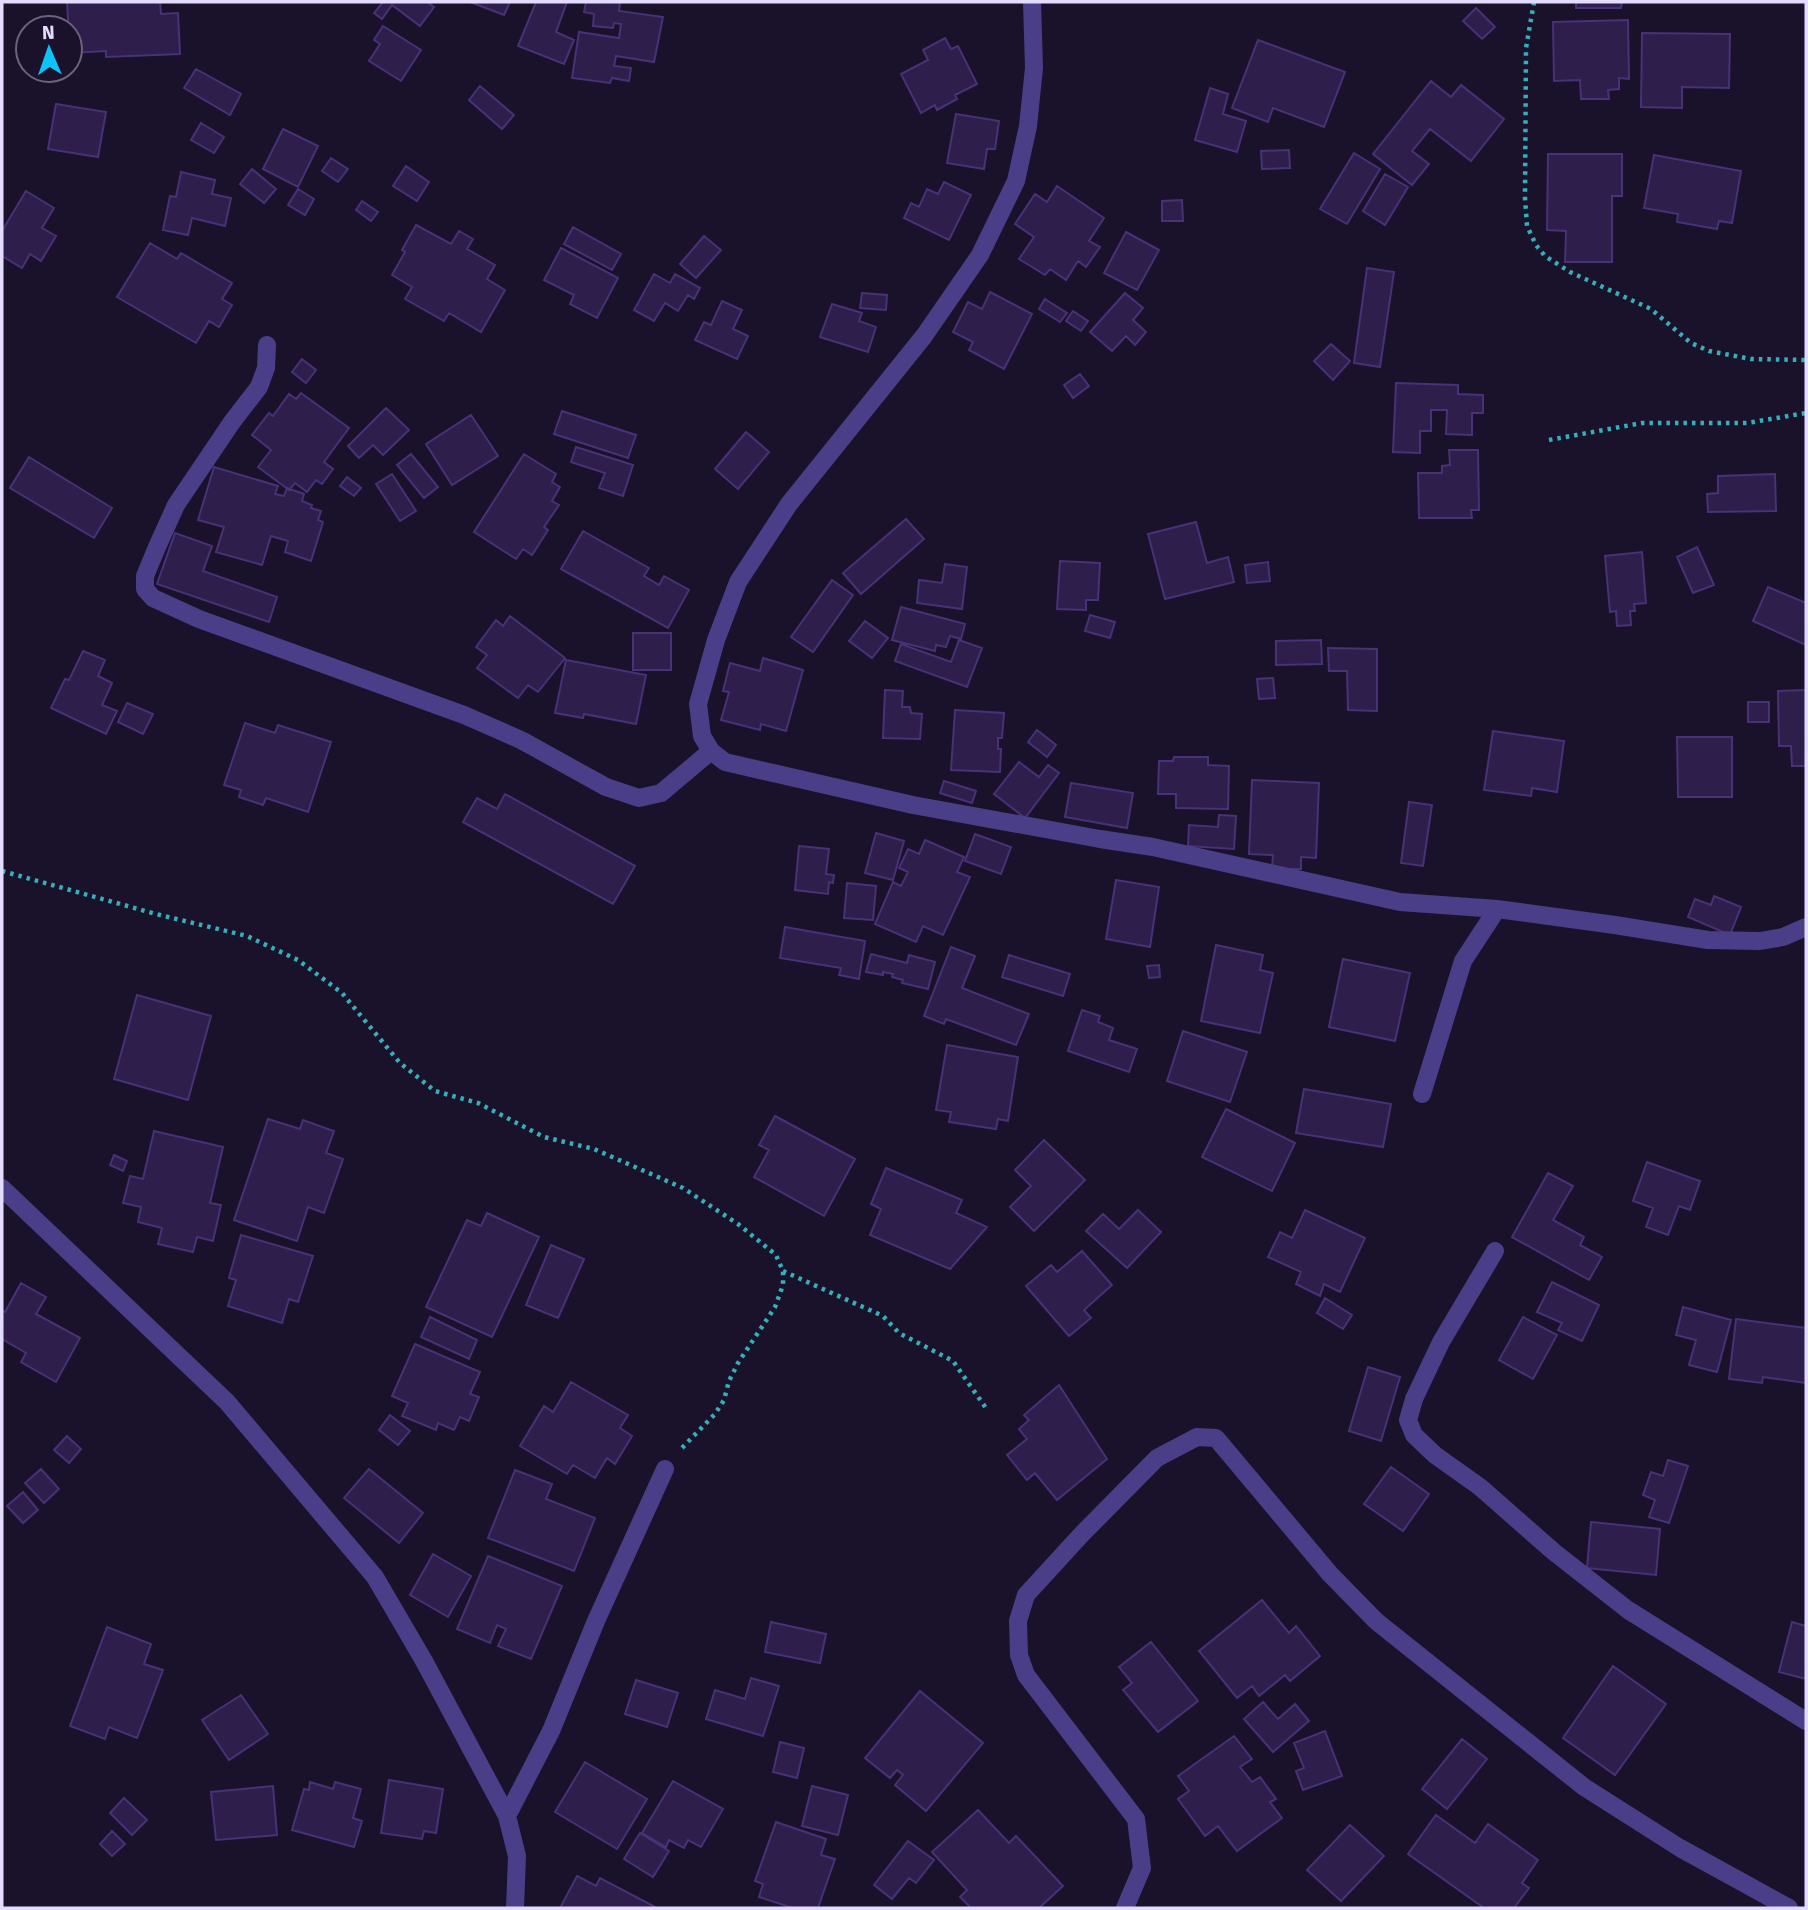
<svg xmlns="http://www.w3.org/2000/svg" width="1808" height="1910" viewBox="0 0 1808 1910" font-family="'Fira Sans',sans-serif">
<rect width="100%" height="100%" fill="#19122a"/>
<path fill="#2d1e4b" stroke="#483176" stroke-width="2" d="M67,2H160L161,14L178,13L180,54L106,57V51L70,53Z
M383,2H427L434,7L420,26L392,5L382,19L374,13Z
M470,2H510L504,15Z
M536,2H567L556,32L574,40L564,64L518,46Z
M586,2H620L619,11L663,17L654,62L616,56L614,66L631,68L629,81L612,78L610,83L572,78L579,32L619,38L621,24L614,23L613,28L593,26L594,14L584,12Z
M1576,2H1637H1622L1621,8H1576Z
M1476,8L1495,27L1482,39L1463,21Z
M1628,20L1629,79L1619,78V89L1608,90L1609,99H1581L1580,80L1554,81L1553,22Z
M383,26L421,50L401,81L369,61L380,44L374,40Z
M1642,33L1730,34L1729,88L1682,87V108L1641,107Z
M945,38L951,49L958,46L977,84L955,95L957,99L937,110L935,105L921,113L901,74L928,60L923,50Z
M1258,40L1345,72L1324,127L1273,108L1268,122L1232,108Z
M196,69L241,94L230,115L184,88Z
M1431,81L1451,97L1461,85L1504,119L1471,161L1430,129L1412,151L1429,164L1412,185L1373,154Z
M480,86L514,115L502,129L469,100Z
M1210,88L1228,94L1223,114L1246,121L1237,152L1195,140Z
M56,104L106,112L98,157L48,149Z
M956,114L999,121L995,149H987L984,169L947,163Z
M201,123L224,137L214,153L191,140Z
M283,129L318,146L298,187L263,169Z
M1289,150L1290,168L1262,169L1261,151Z
M1354,153L1380,169L1347,224L1320,209Z
M1548,154H1622V196H1612V262H1565L1566,231L1547,230Z
M1654,155L1741,171L1732,223L1719,221L1717,229L1677,222L1678,214L1644,208Z
M331,158L348,169L338,182L322,171Z
M406,166L429,182L417,201L393,186Z
M252,169L276,189L264,203L240,184Z
M181,172L215,180L212,194L231,198L225,226L192,218L188,235L163,230L170,196L176,197Z
M1385,174L1408,187L1385,225L1363,211Z
M944,182L971,195L949,240L904,218L911,203L919,207L927,189L938,194Z
M1057,186L1104,218L1089,241L1100,247L1086,267L1078,261L1066,280L1050,269L1045,275L1019,259L1034,237L1015,224L1035,194L1047,202Z
M298,189L314,199L305,215L288,205Z
M26,191L54,208L42,228L56,236L41,261L30,254L22,268L2,256V231Z
M1182,200L1183,221H1162V201Z
M362,201L378,212L371,221L356,210Z
M416,225L451,244L459,231L473,239L467,249L495,265L487,279L505,290L481,332L449,313L444,321L405,299L412,287L392,275L405,252L402,250Z
M573,227L621,254L612,270L564,244Z
M1126,232L1159,250L1137,290L1104,273Z
M704,236L721,250L696,278L680,264Z
M150,243L177,259L181,253L232,283L222,299L232,305L219,327L209,321L196,343L117,297Z
M561,248L618,278L597,318L570,304L574,295L544,280Z
M1367,268L1394,272L1380,367L1354,363Z
M654,274L670,283L675,274L700,288L694,299L688,295L678,311L665,303L654,321L634,310Z
M990,292L1032,314L1004,369L969,350L973,342L953,332L968,302L982,309Z
M862,293L887,295L886,310L860,308Z
M1125,293L1143,308L1133,320L1146,332L1135,345L1126,336L1112,351L1090,332Z
M1045,299L1067,313L1060,322L1039,309Z
M722,301L742,310L733,329L748,336L737,359L695,340L704,322L711,325Z
M832,304L862,313L859,321L876,327L868,352L820,337Z
M1073,311L1088,321L1081,331L1066,321Z
M1331,344L1350,361L1333,380L1314,361Z
M302,359L316,370L306,383L292,372Z
M1080,374L1089,386L1073,398L1064,385Z
M1396,383L1458,385V394L1483,395V413H1472V435L1446,434L1447,410H1431V431H1420V453L1393,452Z
M301,393L349,428L324,462L333,469L322,484L316,480L307,492L295,483L289,490L258,467L271,450L252,435L269,413L273,416L289,394L296,399Z
M386,408L409,430L383,455L373,445L359,458L348,446Z
M562,411L636,435L628,458L554,434Z
M471,415L498,456L452,485L426,444Z
M746,432L769,452L738,489L715,469Z
M576,447L633,465L623,496L599,488L605,473L571,462Z
M1449,450H1478L1479,510H1471L1472,518H1419L1418,473H1442V466L1450,465Z
M411,454L438,487L424,498L397,465Z
M524,454L556,474L552,482L560,487L552,501L559,505L544,527L548,530L532,555L523,549L516,559L474,532Z
M29,457L112,508L94,538L10,488Z
M214,467L278,486L275,494L284,496L287,488L304,494L302,501L312,505L311,508L321,511L318,520L323,522L311,561L285,552L288,541L271,536L262,565L216,552L224,527L198,520Z
M392,474L416,511L400,521L376,484Z
M1775,474L1776,511L1708,512L1707,494L1718,493V476Z
M347,477L361,488L354,496L340,486Z
M906,519L924,539L861,594L843,573Z
M1196,522L1207,563L1228,557L1234,582L1165,599L1148,534Z
M583,531L649,568L644,576L659,585L664,576L689,590L668,628L561,569Z
M175,533L212,546L203,571L277,597L269,622L157,584Z
M1697,547L1714,585L1693,593L1677,557Z
M1642,552L1646,603L1634,604L1635,611H1630L1631,625L1617,626L1616,611L1610,612L1605,556Z
M1060,561L1100,563L1098,600H1086V610L1057,609Z
M1268,562L1270,581L1247,583L1245,565Z
M945,564L967,567L962,609L917,603L919,580L942,583Z
M832,580L853,595L813,652L791,637Z
M1768,587L1806,603V645L1753,621Z
M901,607L965,624L961,639L950,636L946,647L936,645L935,651L892,640Z
M1090,615L1115,622L1110,638L1085,631Z
M510,616L565,658L538,692L528,685L518,698L477,668L487,655L476,647L496,620L503,626Z
M865,621L888,638L872,658L849,641Z
M633,633H671V670H633Z
M959,640L982,648L967,687L895,661L901,644L951,662Z
M1321,640L1322,664L1276,665V641Z
M1328,648L1377,649V711L1348,710L1347,671H1329Z
M83,651L105,660L98,676L112,683L102,705L117,711L106,734L51,708L65,679L69,680Z
M763,658L803,670L786,731L761,724L760,730L721,720L729,692L723,691L730,663L760,671Z
M566,660L646,675L636,724L584,714L583,718L555,713Z
M1273,678L1275,698L1259,699L1257,679Z
M885,690L903,691L902,707H910L911,713L922,714L920,739L883,738Z
M1806,690V766H1792L1791,746H1779L1778,691Z
M1748,702H1769V722H1748Z
M127,703L153,714L143,734L118,722Z
M955,710L1004,713L1002,738H998V749H1001L1000,772L951,770Z
M245,723L275,733L278,725L331,742L308,812L266,798L263,805L239,797L241,790L224,785Z
M1037,730L1056,745L1047,757L1028,742Z
M1493,731L1564,741L1557,792L1532,788L1531,796L1484,790Z
M1677,737H1732V797H1678Z
M1174,757H1208V765L1229,766L1228,809L1176,808V794H1158L1159,761H1173Z
M1019,762L1039,777L1048,765L1059,773L1025,818L994,794Z
M1252,780L1319,783L1316,858L1301,857V869H1272L1273,855L1249,854Z
M944,781L976,791L972,803L940,793Z
M1071,783L1133,793L1127,828L1065,817Z
M505,794L635,866L613,904L463,822L477,798L497,809Z
M1409,802L1432,805L1423,866L1401,863Z
M1219,815L1236,816L1234,849L1188,846L1189,825L1218,827Z
M876,833L904,841L893,880L865,873Z
M975,834L1011,847L1001,874L965,861Z
M925,840L964,857L957,872L970,877L943,935L923,926L916,942L875,924L893,882L901,886L908,872L899,868L908,849L919,854Z
M799,846L829,849L826,874L834,875L833,883L829,882L828,894L795,890Z
M1116,880L1159,887L1150,947L1106,939Z
M847,883L876,886L873,920L844,918Z
M1714,896L1741,907L1730,935L1688,917L1695,899L1711,905Z
M785,927L865,941L859,979L839,975L841,968L780,958Z
M1216,945L1263,955L1260,970L1273,973L1260,1033L1201,1021Z
M951,947L975,956L962,988L1029,1014L1016,1045L946,1019L944,1024L924,1016Z
M871,954L907,963L909,955L935,962L928,989L902,983L903,980L892,977L893,974L883,972V975L866,972Z
M1009,955L1070,974L1063,996L1002,977Z
M1343,959L1410,973L1395,1041L1329,1027Z
M1159,965L1160,977L1149,978L1147,966Z
M137,995L211,1016L188,1100L114,1079Z
M1082,1010L1100,1016L1098,1022L1113,1028L1109,1040L1137,1049L1129,1072L1068,1051Z
M1183,1031L1247,1052L1230,1102L1167,1081Z
M947,1045L1018,1057L1008,1121L998,1119L996,1129L949,1122L951,1112L936,1110Z
M1304,1089L1391,1104L1383,1147L1296,1133Z
M1226,1109L1295,1143L1272,1191L1202,1157Z
M775,1116L855,1159L824,1216L754,1177L769,1150L759,1145Z
M268,1119L300,1129L303,1120L334,1131L326,1153L343,1159L324,1213L308,1207L297,1241L234,1220Z
M154,1131L223,1147L210,1203L221,1205L213,1241L197,1237L193,1252L158,1244L162,1228L138,1222L141,1207L123,1203L130,1176L143,1179Z
M1044,1140L1085,1180L1034,1231L1010,1207L1031,1186L1015,1170Z
M114,1155L127,1161L123,1171L110,1165Z
M1647,1162L1700,1181L1690,1210L1679,1206L1668,1235L1646,1227L1653,1208L1633,1201Z
M886,1168L962,1200L956,1213L987,1227L950,1269L870,1235L881,1209L871,1204Z
M1548,1173L1573,1186L1553,1220L1584,1237L1580,1245L1602,1257L1589,1280L1512,1237Z
M1138,1210L1161,1232L1127,1268L1086,1231L1103,1214L1119,1229Z
M1305,1210L1365,1238L1340,1292L1324,1284L1320,1296L1296,1284L1301,1272L1268,1257L1280,1232L1292,1238Z
M487,1213L539,1237L492,1337L426,1307L467,1220L481,1226Z
M241,1235L313,1256L298,1302L289,1299L282,1323L228,1306L236,1280L229,1278Z
M551,1245L584,1259L558,1318L526,1305Z
M1082,1251L1112,1285L1084,1310L1091,1318L1069,1336L1026,1286L1051,1265L1057,1272Z
M1552,1282L1599,1305L1582,1341L1558,1330L1562,1323L1537,1312Z
M21,1283L46,1297L36,1314L80,1338L56,1382L21,1362L26,1353L2,1339V1310L5,1312Z
M1325,1298L1352,1315L1343,1329L1317,1313Z
M1683,1307L1731,1320L1717,1372L1689,1365L1696,1340L1676,1335Z
M430,1317L477,1340L469,1359L421,1337Z
M1523,1317L1557,1335L1533,1379L1499,1360Z
M1736,1319L1806,1328V1383L1763,1377L1762,1383L1729,1379Z
M415,1344L480,1372L470,1394L479,1397L469,1421L460,1417L454,1430L438,1423L436,1430L402,1416L408,1403L392,1396Z
M1368,1367L1400,1377L1381,1441L1349,1431Z
M571,1382L628,1415L620,1428L632,1436L615,1464L607,1458L595,1478L573,1465L567,1474L520,1446L544,1406L553,1412Z
M1059,1385L1107,1459L1057,1500L1035,1473L1027,1480L1007,1455L1027,1439L1019,1429L1029,1420L1024,1415Z
M390,1415L410,1431L398,1445L379,1430Z
M67,1436L81,1449L69,1463L54,1450Z
M1668,1460L1688,1466L1669,1523L1649,1517L1655,1500L1643,1495L1651,1472L1663,1476Z
M1391,1467L1429,1494L1403,1531L1364,1504Z
M41,1469L59,1489L44,1503L25,1483Z
M369,1469L423,1513L399,1543L344,1498Z
M515,1470L552,1484L546,1499L595,1518L574,1571L488,1538Z
M23,1492L38,1510L23,1523L7,1506Z
M1591,1522L1660,1529L1656,1575L1587,1568Z
M433,1554L471,1576L448,1617L410,1595Z
M488,1556L562,1586L531,1659L498,1646L506,1629L497,1625L490,1643L457,1629Z
M1262,1600L1289,1633L1296,1626L1320,1656L1290,1681L1285,1675L1259,1696L1252,1686L1237,1698L1199,1651Z
M771,1622L826,1634L820,1663L765,1652Z
M1792,1622L1806,1626V1679L1779,1672Z
M107,1627L151,1644L144,1664L163,1670L137,1738L109,1727L105,1739L70,1726Z
M1151,1642L1198,1701L1158,1732L1123,1690L1132,1683L1119,1667Z
M1613,1666L1666,1704L1615,1775L1563,1738Z
M751,1678L779,1686L763,1736L706,1719L715,1690L745,1699Z
M636,1680L678,1693L667,1727L625,1714Z
M920,1691L983,1743L926,1811L895,1785L903,1775L897,1770L890,1778L865,1758Z
M241,1695L268,1734L229,1760L202,1720Z
M1263,1702L1278,1719L1295,1704L1309,1721L1273,1752L1244,1719Z
M1325,1731L1342,1776L1303,1790L1296,1771L1304,1768L1294,1743Z
M1234,1736L1252,1759L1240,1767L1252,1782L1260,1777L1276,1799L1270,1802L1282,1818L1237,1851L1218,1826L1205,1836L1178,1799L1189,1791L1178,1776Z
M1462,1739L1487,1759L1447,1809L1422,1789Z
M780,1742L804,1748L797,1778L773,1772Z
M585,1762L647,1799L617,1849L555,1812Z
M389,1780L443,1789L436,1833L424,1831L422,1839L381,1833Z
M673,1781L723,1809L701,1847L688,1840L684,1848L669,1840L666,1847L642,1833Z
M310,1782L333,1789L335,1782L361,1789L353,1818L362,1821L354,1847L292,1830L304,1789L309,1790Z
M273,1786L277,1835L216,1840L211,1792Z
M812,1786L848,1795L838,1835L802,1826Z
M124,1798L147,1820L132,1835L110,1813Z
M978,1810L1009,1843L1016,1836L1063,1886L1039,1908H971L960,1897L967,1890L932,1852Z
M1436,1815L1475,1843L1488,1824L1538,1860L1522,1883L1529,1888L1514,1908H1484L1408,1854Z
M776,1822L826,1839L821,1855L835,1859L818,1908H793L759,1897L763,1884L755,1881Z
M1350,1825L1384,1856L1341,1901L1307,1870Z
M112,1831L125,1844L112,1856L100,1844Z
M640,1833L669,1851L653,1877L624,1859Z
M908,1841L934,1860L916,1883L909,1878L892,1899L874,1885Z
M577,1876L596,1886L600,1878L657,1908H560Z"/>
<g fill="none" stroke-linecap="round" stroke-linejoin="round">
<path stroke="#34b0ba" stroke-width="4.5" stroke-dasharray="3.5 5" stroke-linecap="butt" d="M1534,2L1526,48L1525,198L1527,226L1536,245L1545,256L1570,272L1651,309L1691,343L1709,351L1751,359L1806,360
M1549,440L1642,423H1747L1806,413
M2,871L156,914L247,936L298,960L342,993L400,1063L435,1091L478,1103L544,1137L594,1149L683,1188L738,1224L776,1255L783,1271V1285L775,1307L738,1363L729,1381L724,1400L715,1414L681,1449
M783,1271L883,1316L899,1333L953,1361L988,1411"/>
<path stroke="#4b3e88" stroke-width="18" d="M1032,2L1034,68L1028,126L1016,181L980,255L924,336L789,504L738,582L716,640L698,704L702,736L711,751L725,762L913,805L1100,839L1153,847L1400,902L1497,909L1615,925L1708,940L1760,941L1783,937L1806,927
M267,345L266,368L259,387L232,422L176,505L157,547L145,576V589L153,598L199,619L464,715L521,740L606,787L639,798L661,793L711,751
M1422,1094L1463,961L1497,909
M2,1188L227,1402L375,1577L424,1661L507,1816L517,1856L515,1908
M1495,1251L1441,1342L1414,1399L1408,1420L1414,1435L1435,1455L1480,1487L1554,1552L1628,1610L1806,1721
M507,1816L551,1731L596,1621L665,1469
M1125,1908L1142,1868L1136,1819L1026,1675L1019,1655L1018,1621L1026,1595L1081,1535L1157,1458L1197,1437L1216,1438L1330,1574L1376,1621L1584,1787L1680,1848L1789,1908"/>
</g>
<rect width="1808" height="1910" fill="none" stroke="#e4dcfe" stroke-width="7"/>
<g transform="translate(49 49) rotate(358)"><circle r="33" fill="#19122a" stroke="#6a637f" stroke-width="2"/>
<path d="M0-5L12 26L0 18L-12 26Z" fill="#0dc2f9"/>
<text y="-10" font-size="19" font-weight="bold" text-anchor="middle" fill="#e4dcfe">N</text>
</g>
</svg>
